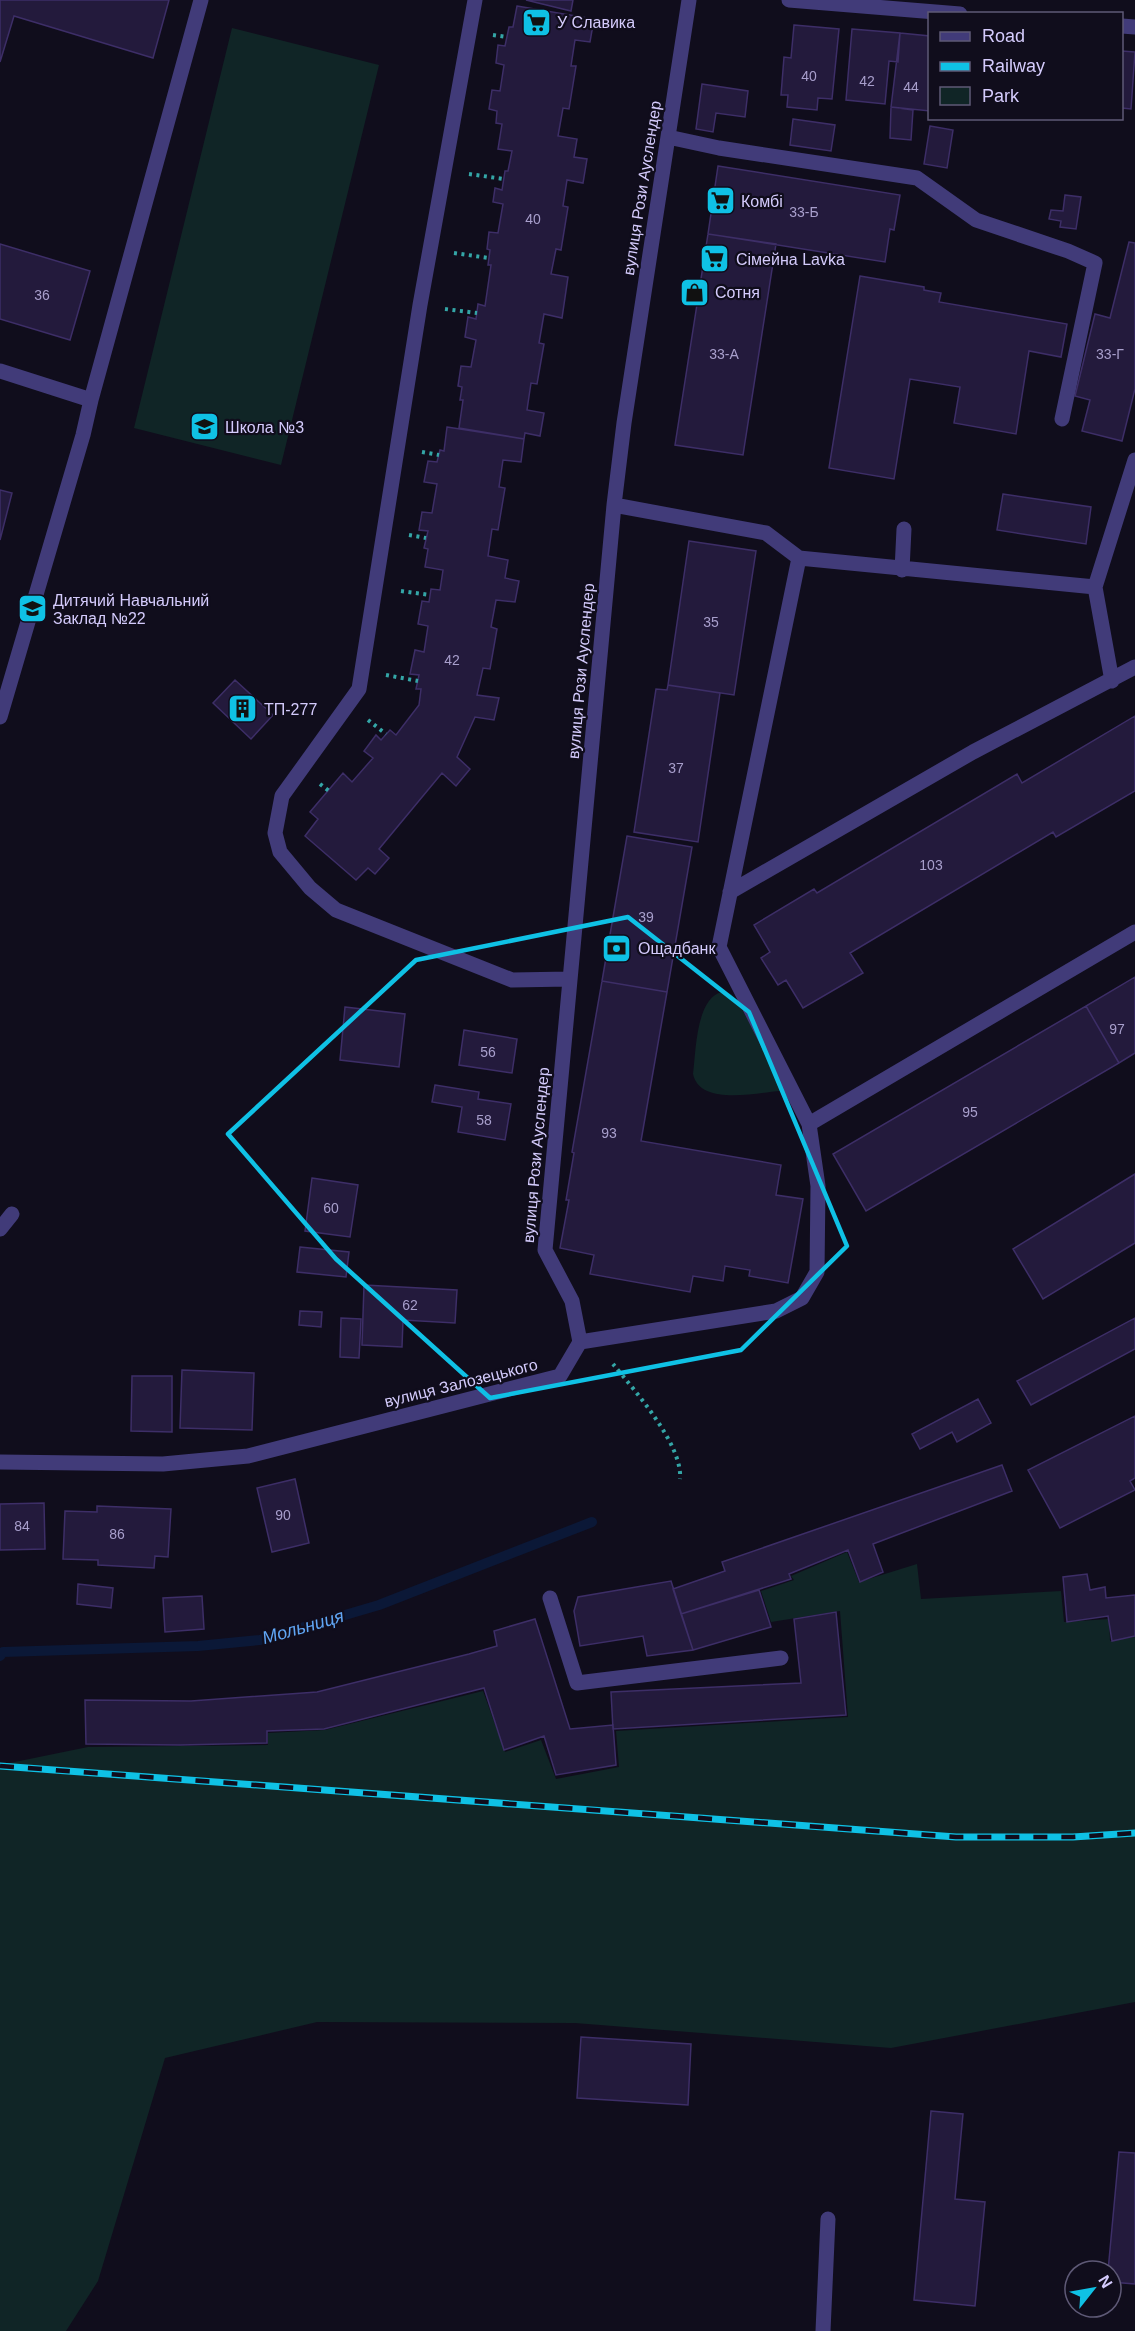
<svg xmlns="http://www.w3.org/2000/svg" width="1135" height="2331" viewBox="0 0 1135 2331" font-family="Helvetica,sans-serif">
<rect width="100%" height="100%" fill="#100d1c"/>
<path fill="#102526" d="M232,28L379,65L281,465L134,428Z
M722,992L731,994L736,999L773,1064L780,1091C755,1093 700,1106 693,1074C696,1051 696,998 722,992Z
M847,1552L859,1582L917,1564L921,1599L1061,1591L1064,1622L1109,1619L1110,1641L1135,1637V2002L891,2048L575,2023L317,2022L165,2058L98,2281L66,2331H0V1765L88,1747L268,1745V1733L325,1730L483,1691L505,1752L541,1740L556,1779L619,1767L616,1731L848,1717L840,1611L771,1622L761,1591L794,1580L791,1576Z"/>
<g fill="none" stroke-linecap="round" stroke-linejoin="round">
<path stroke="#0b1837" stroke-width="10" d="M0,1656L3,1652L198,1646L260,1640L379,1605L592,1522"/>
</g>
<path fill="#231a3c" stroke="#3d2e67" stroke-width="1.5" d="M0,0H169L153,58L14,16L0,62Z
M526,0H573L571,11Z
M517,6L594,19L590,42L575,40L571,66H576L569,109L563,108L558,136L577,139L574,157L587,159L583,183L567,180L563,206L568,207L561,250L556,249L551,274L568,277L562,318L544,314L539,343L544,344L537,384L531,383L527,410L544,413L540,436L525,433L524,439L459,428L463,400H460L462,387L458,386L461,366L471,367L476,340L465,337L468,317L476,319L478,304L485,306L491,265H488L490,250L487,249L489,232L498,233L503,204L493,202L495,188L502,190L505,171H508L512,151L498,149L502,124L496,123L497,111L489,109L492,90L500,91L504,65L496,63L498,45L505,46L509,27H513Z
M794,25L839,29L832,99L818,98L817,110L787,107L788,95H781L784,57L791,58Z
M852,29L900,33L898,62L889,61L885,104L846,100Z
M900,33L930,36V111L891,107Z
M1122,51L1135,52L1131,109L1122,108Z
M702,84L748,91L745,117L716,113L713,132L696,129Z
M891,107L913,110L911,140L890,138Z
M793,119L835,125L831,151L790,145Z
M930,126L953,130L947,168L924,164Z
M718,166L900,195L894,230L890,229L885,262L708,234Z
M1065,195L1081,197L1076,229L1060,227L1061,221L1049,219L1051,210L1063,211Z
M708,234L776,244L743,455L675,445Z
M1129,242L1135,243V389L1122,441L1082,431L1090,400L1075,396L1095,314L1110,318Z
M0,244L90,271L70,340L0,319Z
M860,276L924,287V290L941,293L939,302L1067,324L1061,357L1029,351L1016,434L954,423L960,387L910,379L894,479L829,468Z
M447,427L524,439L521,462L503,460L499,487L505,488L498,530L492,529L488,556L508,560L505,578L519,581L515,602L496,600L491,627L497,629L490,669L483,668L477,695L499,698L494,720L475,717L457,757L470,769L456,786L442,773L379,849L389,858L375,874L368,868L356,880L305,836L318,819L310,812L343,773L352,782L373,758L364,751L376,735L381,740L390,730L396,735L419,705L421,689H416L419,675L410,674L415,650L424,652L428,626L418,624L422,601L429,602L431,589L440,590L443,570L425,567L428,549L424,548L428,531L419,530L422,512L432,513L437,484L424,482L428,461L437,462L440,450L444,451Z
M0,490L12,493L0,540Z
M1003,494L1091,507L1086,544L997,530Z
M689,541L756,551L734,695L668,685Z
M235,680L273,715L251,739L213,703Z
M668,685L720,693L698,842L634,832L656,689L667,690Z
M1135,716V791L1056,837L1053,832L850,953L863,973L803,1008L786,980L778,985L761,958L770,952L754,925L814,889L817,893L1017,774L1022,783Z
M627,836L692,847L667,992L602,981Z
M1135,977V1053L1119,1063L1086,1006Z
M602,981L667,992L641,1141L781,1165L776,1195L803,1199L788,1283L749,1276L750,1270L725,1266L723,1281L693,1276L690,1292L590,1274L594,1255L560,1248L569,1200H566L574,1153L572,1152Z
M1086,1006L1119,1063L866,1211L833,1154Z
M345,1007L405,1014L399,1067L340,1060Z
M464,1030L517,1039L512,1073L459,1065Z
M435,1085L479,1092L478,1099L511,1104L505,1140L458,1132L462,1107L432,1102Z
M1135,1174V1243L1043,1299L1013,1249Z
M312,1178L358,1185L350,1237L305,1231Z
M300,1247L349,1252L346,1277L297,1272Z
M364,1285L457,1290L455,1323L403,1320L402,1347L362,1345Z
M300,1311L322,1312L321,1327L299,1325Z
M341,1318L361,1319L359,1358L340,1357Z
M1135,1318V1349L1031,1405L1017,1381Z
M182,1370L254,1373L252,1430L180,1428Z
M132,1376H172V1432L131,1431Z
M978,1399L991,1423L957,1442L952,1432L920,1449L912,1434Z
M1135,1416V1478L1130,1481L1135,1490L1060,1528L1028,1470Z
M1002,1465L1012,1491L873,1544L883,1572L860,1582L848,1550L789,1574L791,1579L681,1614L673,1589L725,1571L722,1562Z
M295,1479L309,1543L272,1552L257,1488Z
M44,1503L45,1549L0,1550V1504Z
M97,1506L171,1509L168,1557L155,1556L154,1568L98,1565V1560L63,1559L65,1511L97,1512Z
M1087,1574L1090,1590L1105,1587L1106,1598L1135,1595V1636L1112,1641L1108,1616L1067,1622L1063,1577Z
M671,1581L693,1650L647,1656L643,1636L580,1646L574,1611L578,1597Z
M78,1584L113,1588L111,1608L77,1604Z
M759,1590L771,1627L693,1650L681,1614Z
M202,1596L204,1629L165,1632L163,1598Z
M836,1612L846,1715L613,1729L611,1692L801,1683L794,1619Z
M535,1619L570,1729L613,1725L616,1765L556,1775L544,1736L504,1750L484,1688L324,1729L267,1731V1743L180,1745L86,1744L85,1700L191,1701L317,1692L469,1654L497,1646L494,1631Z
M581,2037L691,2044L688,2105L577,2098Z
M931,2111L963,2114L955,2199L985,2202L975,2306L914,2300Z
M1119,2152L1135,2153V2284L1111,2282V2271H1108Z"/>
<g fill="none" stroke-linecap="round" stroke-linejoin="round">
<path stroke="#34a6a7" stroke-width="4" stroke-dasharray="3 4.5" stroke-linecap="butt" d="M493,35L507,37
M469,174L504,179
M454,253L489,258
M445,309L477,313
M422,452L439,455
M409,535L426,538
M401,591L430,595
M386,675L418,681
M368,720L386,734
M320,784L329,791
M613,1364C635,1391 683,1445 680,1479"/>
<path stroke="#413b79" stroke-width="15" d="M475,0L420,305L359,689L282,796L275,833L280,852L310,888L336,910L512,980L570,979
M789,0L960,14
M1122,26L1135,27
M668,137L719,148L917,178L976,220L1068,251L1095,263L1062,419
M0,371L91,400L201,0
M614,505L766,533L799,558L1095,587
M902,570L904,529
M1112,681L1095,587L1135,460
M0,717L83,435L91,400
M730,892L973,752L1135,667
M809,1124L1135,932
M0,1229L12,1214
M580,1342L572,1301L545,1250L614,505L624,423L689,0
M580,1342L776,1311L802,1298L817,1272L818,1186L809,1124L719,947L799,558
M0,1462L163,1464L248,1456L560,1376L580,1342
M550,1598L577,1683L781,1658
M823,2331L828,2219"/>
<defs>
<path id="rail" d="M0,1766L956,1837H1073L1135,1833"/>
</defs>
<use href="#rail" stroke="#0fc1e5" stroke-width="7"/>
<use href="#rail" stroke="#100d1c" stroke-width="4.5" stroke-dasharray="14" stroke-linecap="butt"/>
</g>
<path fill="none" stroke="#0fc1e5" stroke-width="4.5" stroke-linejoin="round" d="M628,917L749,1012L847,1246L741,1350L490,1398L336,1259L228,1134L416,960Z"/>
<defs>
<symbol id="supermarket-square" viewBox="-11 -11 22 22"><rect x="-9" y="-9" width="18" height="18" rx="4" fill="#0fc1e5" stroke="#100d1c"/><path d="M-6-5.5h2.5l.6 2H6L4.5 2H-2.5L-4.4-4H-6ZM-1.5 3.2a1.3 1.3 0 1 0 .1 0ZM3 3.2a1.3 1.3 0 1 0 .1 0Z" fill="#111"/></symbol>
<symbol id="shop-square" viewBox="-11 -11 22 22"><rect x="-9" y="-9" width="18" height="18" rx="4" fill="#0fc1e5" stroke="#100d1c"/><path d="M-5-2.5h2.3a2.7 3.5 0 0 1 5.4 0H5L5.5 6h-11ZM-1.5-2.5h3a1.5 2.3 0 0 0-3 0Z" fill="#111"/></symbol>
<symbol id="school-square" viewBox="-11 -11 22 22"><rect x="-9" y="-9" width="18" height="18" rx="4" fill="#0fc1e5" stroke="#100d1c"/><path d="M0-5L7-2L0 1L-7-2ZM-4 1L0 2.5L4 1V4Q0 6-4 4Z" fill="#111"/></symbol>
<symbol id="building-square" viewBox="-11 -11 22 22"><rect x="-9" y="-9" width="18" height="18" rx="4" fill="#0fc1e5" stroke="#100d1c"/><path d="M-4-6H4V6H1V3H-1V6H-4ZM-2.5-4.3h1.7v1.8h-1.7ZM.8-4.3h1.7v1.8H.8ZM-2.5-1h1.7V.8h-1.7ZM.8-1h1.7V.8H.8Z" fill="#111"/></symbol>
<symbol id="bank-square" viewBox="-11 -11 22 22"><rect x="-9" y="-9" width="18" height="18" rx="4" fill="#0fc1e5" stroke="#100d1c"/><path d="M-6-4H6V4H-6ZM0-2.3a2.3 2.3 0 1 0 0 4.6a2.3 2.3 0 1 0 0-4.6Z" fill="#111"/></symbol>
</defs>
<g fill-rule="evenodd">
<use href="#supermarket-square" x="520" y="6" width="33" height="33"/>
<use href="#supermarket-square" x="704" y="184" width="33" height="33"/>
<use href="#supermarket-square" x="698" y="242" width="33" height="33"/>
<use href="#shop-square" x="678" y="276" width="33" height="33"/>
<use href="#school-square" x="188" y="410" width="33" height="33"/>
<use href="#school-square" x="16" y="592" width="33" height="33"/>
<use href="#building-square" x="226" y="692" width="33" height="33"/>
<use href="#bank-square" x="600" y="932" width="33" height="33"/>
</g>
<g text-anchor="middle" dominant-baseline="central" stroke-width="4.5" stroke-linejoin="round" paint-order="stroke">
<g font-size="14" fill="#a89fcc">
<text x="809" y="76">40</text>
<text x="867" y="81">42</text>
<text x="911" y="87">44</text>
<text x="804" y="212">33-Б</text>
<text x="533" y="219">40</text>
<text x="42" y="295">36</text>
<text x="724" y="354">33-А</text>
<text x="1110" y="354">33-Г</text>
<text x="711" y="622">35</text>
<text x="452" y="660">42</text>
<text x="676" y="768">37</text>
<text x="931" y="865">103</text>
<text x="646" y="917">39</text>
<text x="1117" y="1029">97</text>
<text x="488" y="1052">56</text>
<text x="970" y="1112">95</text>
<text x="484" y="1120">58</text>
<text x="609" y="1133">93</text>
<text x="331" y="1208">60</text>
<text x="410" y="1305">62</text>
<text x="283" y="1515">90</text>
<text x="22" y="1526">84</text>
<text x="117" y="1534">86</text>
</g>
<g font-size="16" fill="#d4cbfc" stroke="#100d1c" text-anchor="start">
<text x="557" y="22">У Славика</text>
<text x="741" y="201">Комбі</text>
<text x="736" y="259">Сімейна Lavka</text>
<text x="715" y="292">Сотня</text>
<text x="225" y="427">Школа №3</text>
<text x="53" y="600">Дитячий Навчальний<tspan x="53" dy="18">Заклад №22</tspan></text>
<text x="264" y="709">ТП-277</text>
<text x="638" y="948">Ощадбанк</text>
</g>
<g font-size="16" fill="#d4cbfc" stroke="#100d1c">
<text transform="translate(642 188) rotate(-81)">вулиця Рози Ауслендер</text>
<text transform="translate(581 671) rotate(-85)">вулиця Рози Ауслендер</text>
<text transform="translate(536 1155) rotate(-85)">вулиця Рози Ауслендер</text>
<text transform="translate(461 1383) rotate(-14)">вулиця Залозецького</text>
</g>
<g font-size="18" font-style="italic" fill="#60a6f5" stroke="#100d1c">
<text transform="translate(303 1627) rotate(-16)">Мольниця</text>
</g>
</g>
<rect x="928" y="12" width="195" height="108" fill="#100d1c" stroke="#5e5976" stroke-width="1.5"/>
<rect x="940" y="32" width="30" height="9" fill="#413b79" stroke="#5e5976" stroke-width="1.5"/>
<text x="982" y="42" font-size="18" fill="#d4cbfc">Road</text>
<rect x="940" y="62" width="30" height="9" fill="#0fc1e5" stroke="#5e5976" stroke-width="1.5"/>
<text x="982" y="72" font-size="18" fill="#d4cbfc">Railway</text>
<rect x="940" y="87" width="30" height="18" fill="#102526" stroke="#5e5976" stroke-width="1.5"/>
<text x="982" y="102" font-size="18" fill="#d4cbfc">Park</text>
<g transform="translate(1093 2289) rotate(59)"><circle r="28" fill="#100d1c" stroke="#5e5976" stroke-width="1.5"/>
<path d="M0-4.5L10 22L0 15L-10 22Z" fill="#0fc1e5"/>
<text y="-9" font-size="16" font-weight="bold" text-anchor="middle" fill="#d4cbfc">N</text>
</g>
</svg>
